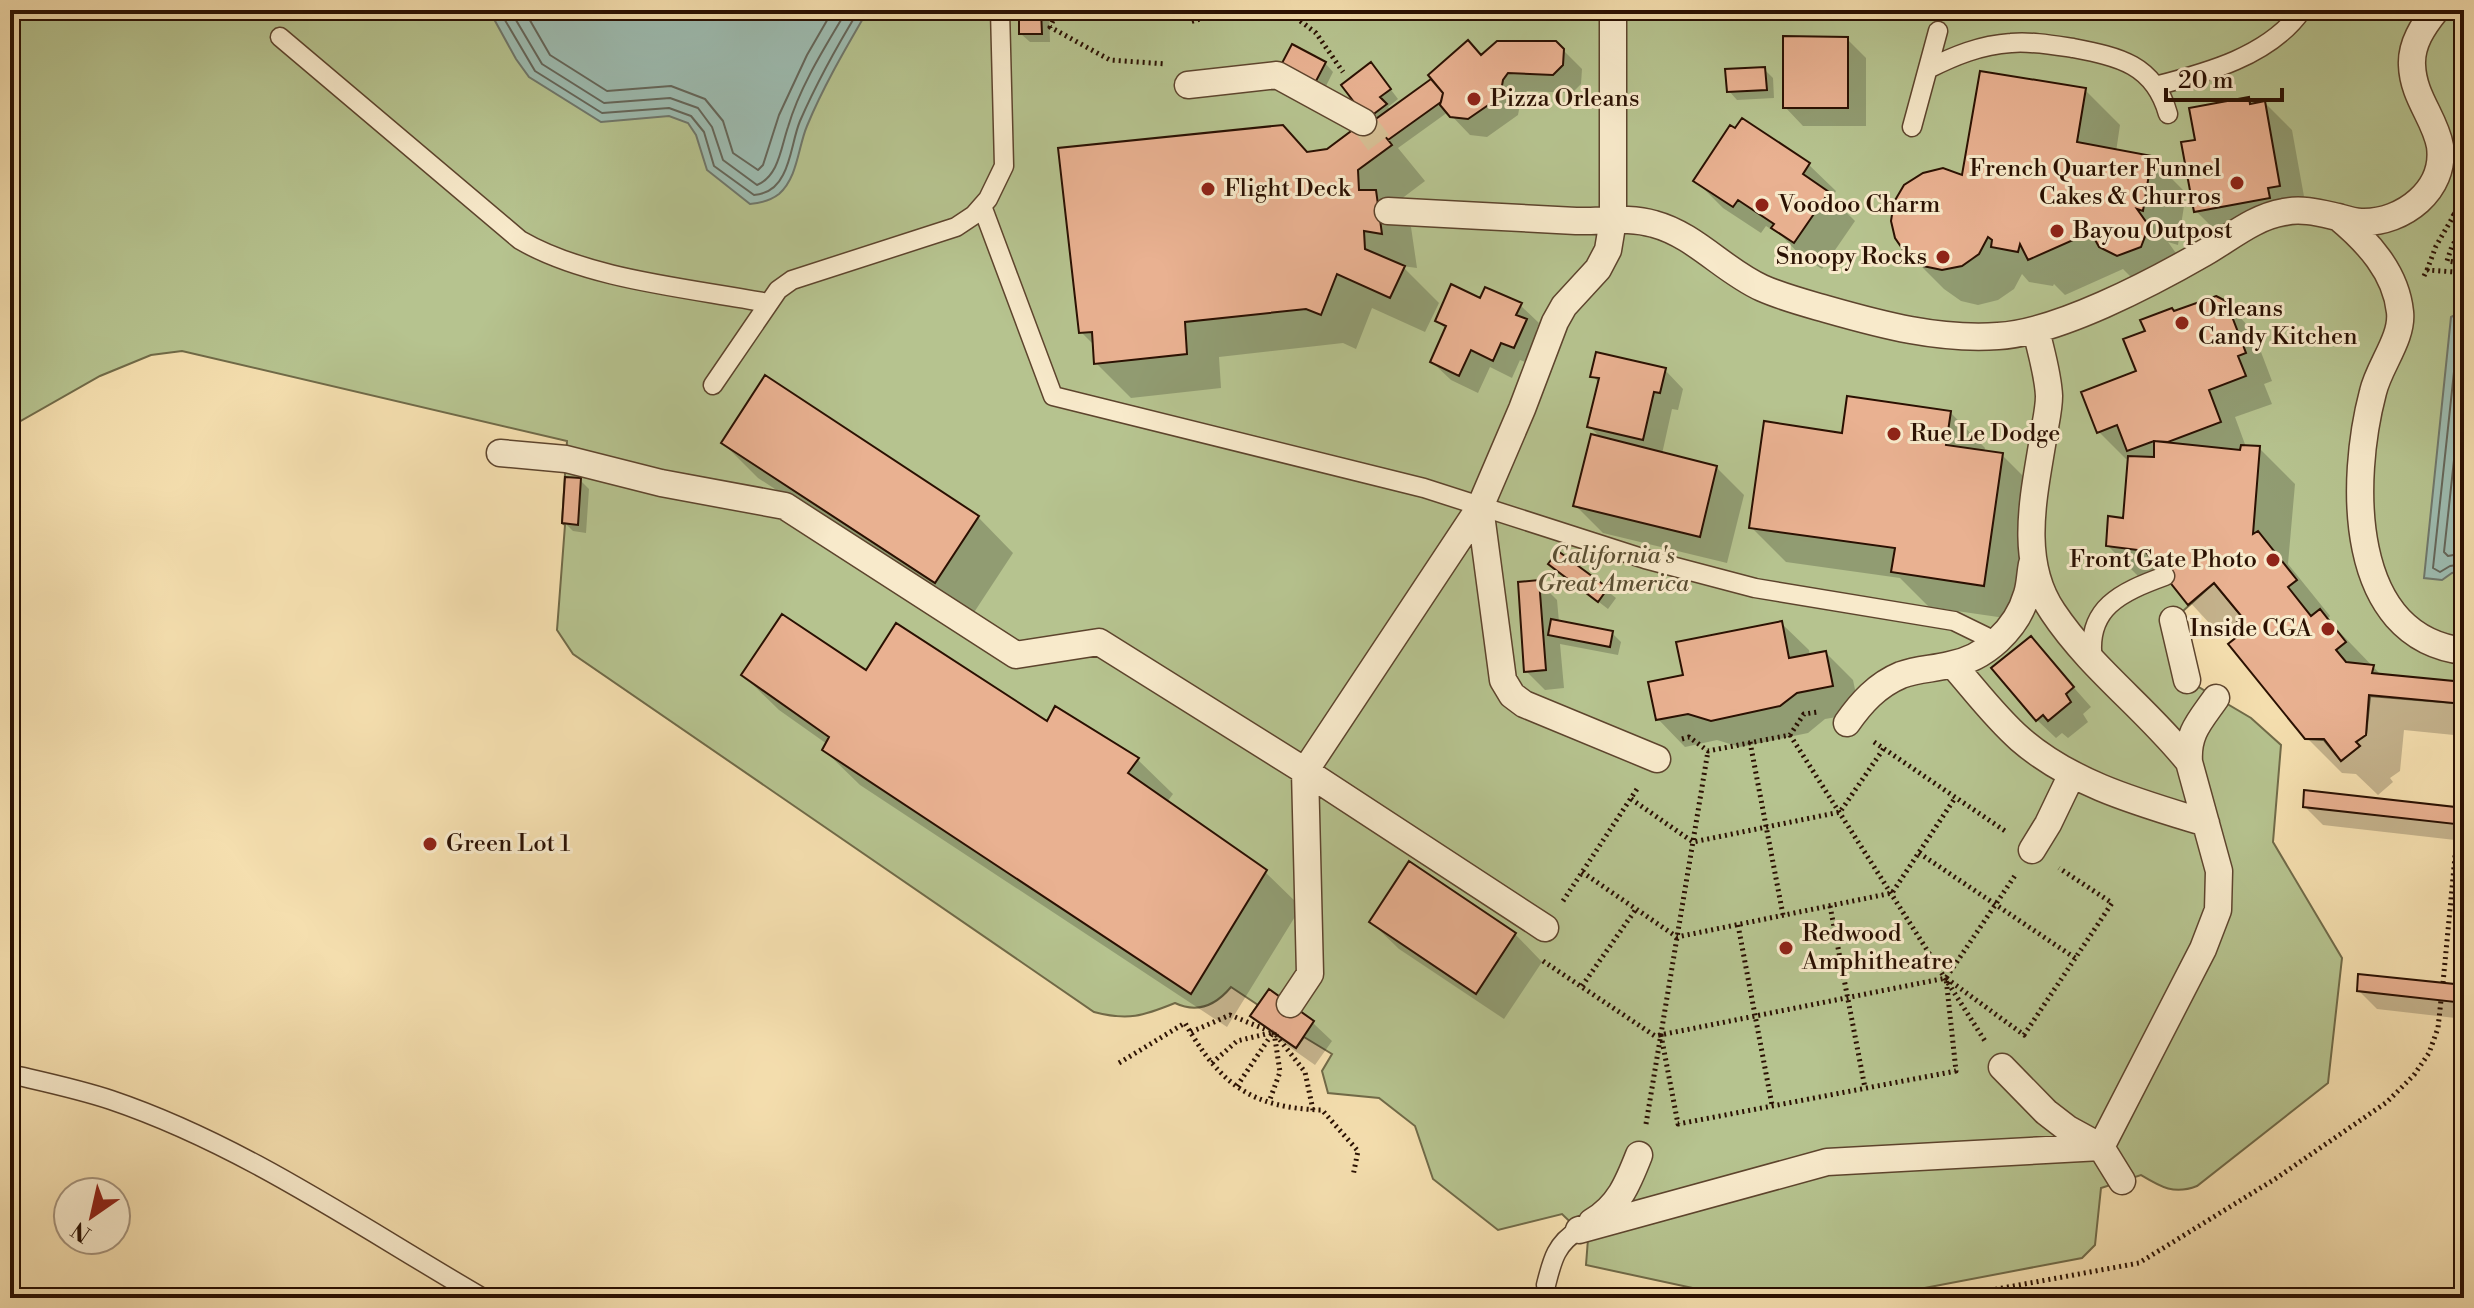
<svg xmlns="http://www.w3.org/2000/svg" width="2474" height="1308" viewBox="0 0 2474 1308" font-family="'Libre Bodoni',serif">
<rect width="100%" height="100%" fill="#f5dfaf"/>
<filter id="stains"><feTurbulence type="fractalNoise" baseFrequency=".0025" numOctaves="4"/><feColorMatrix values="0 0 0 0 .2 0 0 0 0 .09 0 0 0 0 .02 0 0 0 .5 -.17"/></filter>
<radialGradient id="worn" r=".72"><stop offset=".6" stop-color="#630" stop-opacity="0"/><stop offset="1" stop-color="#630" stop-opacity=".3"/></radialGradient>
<path fill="#b6c38f" stroke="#706a48" stroke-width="2" d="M10,10H2464V704L2370,696L2366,735L2356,742L2360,746L2341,761L2324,740L2305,739L2236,623L2243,618L2214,583L2173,620L2187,680L2251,718L2281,745L2273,842L2342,958L2328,1083L2197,1186C2174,1195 2161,1187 2141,1175L2101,1188L2095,1245L2082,1258L1872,1298H1739L1586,1265L1588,1239L1562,1214L1498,1230L1433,1179L1415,1126L1379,1098L1328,1093L1322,1071L1332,1054L1304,1037L1296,1048L1250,1016L1258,1005L1231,987C1216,1005 1198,1014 1175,1003C1143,1016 1128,1021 1094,1012L573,654L557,630L565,525L562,523L567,441L182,351L151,355L100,376L10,427Z"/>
<path fill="#9dbcb1" stroke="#6f776b" stroke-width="2" d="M489,10H868C846,48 824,85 807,126C798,147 798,177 779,194C770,201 761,203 750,204L707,170L696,135L688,123L669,116L601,122L529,77L516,59Z
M2461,312L2464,317V571L2452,573L2442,580L2424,578L2451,317Z"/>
<path fill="#0003" d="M1021,10H1049L1050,42H1030L1021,34Z
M1847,39L1866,58V126H1803L1785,107Z
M1556,43L1582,69L1581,84L1572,93L1527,91L1521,99L1518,115L1487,137L1470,135L1448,112L1398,148L1425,181L1392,206L1411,227L1417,268L1402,266L1439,303L1425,332L1372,308L1356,349L1343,343L1219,357L1221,388L1131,398L1096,363L1095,346L1081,332L1282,127L1309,154L1327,151L1370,119L1379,74L1398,99L1388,107L1391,110L1434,79L1482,57Z
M1325,63L1333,72L1324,90L1292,74Z
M1764,69L1773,78L1774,98L1737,100L1729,91Z
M2085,90L2120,125L2116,152L2151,158L2186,193L2178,245L2168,242L2183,263L2136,282L2123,269L2065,295L2054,284L2053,286L2029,282L2022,274L2014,289L1998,300L1978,305L1961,301L1944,289L1908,253L1963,178Z
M2248,99L2253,105L2265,103L2292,130L2307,213L2295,215L2296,225L2223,238L2196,211L2197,141Z
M1808,164L1836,191L1832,198L1855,221L1822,269L1801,256L1781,235L1766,226L1761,233L1723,208L1695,180Z
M2225,302L2253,331L2272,381L2264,384L2272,404L2235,417L2246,447L2259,448L2295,484L2288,564L2330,616L2327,619L2382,676L2464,684V736L2404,730L2400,771L2390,778L2393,782L2378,795L2356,774L2342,773L2306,737L2240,626L2224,639L2174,585L2143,581L2108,546L2125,520L2130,457L2126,459L2099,432L2138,372L2147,332L2174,313Z
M1520,305L1539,323L1536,331L1544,339L1533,365L1520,360L1512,378L1490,367L1478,393L1451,380L1432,362L1447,330L1437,321Z
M1665,370L1683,389L1678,410L1672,409L1662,454L1716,467L1744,495L1727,563L1603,533L1575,505L1602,439L1589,426L1599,383L1593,376Z
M1950,412L1985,448L1984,452L2002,455L2037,490L2019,620L1929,607L1900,578L1786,562L1751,527L1844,435Z
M723,443L978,517L1013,553L971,617L758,478Z
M580,480L589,489L586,533L573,531L564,522Z
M1559,553L1616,598L1608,609L1560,572Z
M1539,582L1557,600L1559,622L1612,633L1621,642L1618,655L1560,644L1564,688L1545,690L1526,671Z
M1781,623L1809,650L1810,656L1826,653L1853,680L1860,713L1825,719L1808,733L1740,747L1717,740L1685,747L1658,719L1686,677Z
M2030,638L2091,707L2083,714L2088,722L2068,738L2062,733L2056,738L2037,720Z
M866,673L1048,724L1137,759L1173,794L1167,802L1265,872L1301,907L1227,1027L860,785L824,750L827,744L779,710L743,675Z
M2305,807L2464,810V841L2323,825Z
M1371,922L1515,934L1542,962L1504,1019L1399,949Z
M2464,988V1019L2377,1009L2359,991Z
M1270,992L1313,1023L1332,1041L1315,1065L1271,1034L1253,1015Z"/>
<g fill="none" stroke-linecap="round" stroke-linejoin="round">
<path stroke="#64665a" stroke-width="2" d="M499,10L535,71L602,113L669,108L691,116L704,132L714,166L754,195C767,194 777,187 783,175C792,158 793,138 800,121C817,82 837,46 859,10
M510,10L542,64L604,103L670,98L698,108L712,127L723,160L757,185C779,176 781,147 788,127C800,86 825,47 847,10
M524,10L550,55L607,91L671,86L705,99L723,121L733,153L758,170L763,165L779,115L807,55L833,10
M2464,320L2459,325L2433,568L2440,572L2450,566L2464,564
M2464,368L2444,552L2448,556L2464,553"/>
</g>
<path fill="#e9b191" stroke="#2a1002" stroke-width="2" d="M1019,10H1041L1042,34H1019Z
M1783,36L1848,37V108H1783Z
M1468,40L1481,55L1497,41H1556L1564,49L1563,65L1553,75L1508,73L1503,80L1500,97L1468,119L1450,117L1440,105L1443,93L1428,75Z
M1292,44L1326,62L1315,83L1281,65Z
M1371,62L1391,89L1380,97L1387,104L1367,119L1341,85Z
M1765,67L1767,90L1727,92L1725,69Z
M1980,71L2086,88L2077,142L2152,156L2143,211L2137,209L2149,226L2141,247L2117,256L2099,247L2091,232L2028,260L2020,244L2018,252L1991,247L1992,240L1988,237L1979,254L1972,259L1962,266L1942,270L1923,266L1906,254L1895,238L1891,221L1894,202L1904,185L1923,173L1943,168L1962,175Z
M1431,79L1443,93L1441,102L1388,140L1373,121Z
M2249,97L2250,104L2265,101L2280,186L2268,188L2270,198L2194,212L2181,142L2195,140L2189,108Z
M1370,117L1392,145L1358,170L1359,190H1376L1382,234L1364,231L1365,249L1405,266L1390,298L1337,274L1321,315L1306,309L1185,322L1187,354L1094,364L1092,332L1079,333L1058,148L1283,125L1307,152L1327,149Z
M1742,118L1810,163L1803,174L1829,192L1794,243L1771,228L1774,224L1738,200L1733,207L1693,181L1730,125L1735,128Z
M2464,250V317L2455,296V278Z
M1451,284L1480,298L1485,287L1522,303L1516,315L1527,319L1514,348L1501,343L1493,361L1471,350L1459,376L1430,362L1446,326L1435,321Z
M2216,296L2226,301L2246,353L2238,356L2246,376L2209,390L2221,422L2168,442L2154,441L2127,451L2117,425L2097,433L2081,392L2136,371L2123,339L2145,331L2140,320L2172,308L2174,311Z
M1596,352L1666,368L1660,393L1654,392L1643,440L1587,427L1599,378L1590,377Z
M765,375L979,516L935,583L721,443Z
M1847,396L1951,411L1946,445L2003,453L1984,586L1891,572L1895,548L1749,528L1764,421L1842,433Z
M1591,434L1717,466L1700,537L1573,506Z
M2154,441L2240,450L2241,445L2260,446L2253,534L2258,531L2297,580L2288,587L2311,616L2320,609L2346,642L2336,650L2346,662L2374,665L2372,673L2464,682V704L2369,695L2366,735L2356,742L2360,746L2341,761L2324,739H2305L2228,644L2243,632L2236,623L2243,618L2214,583L2188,605L2145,551L2106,546L2108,516L2123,518L2128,456L2154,457Z
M565,477L581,478L578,525L562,523Z
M1558,551L1608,588L1598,602L1548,564Z
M1539,580L1546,670L1524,672L1518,582Z
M782,614L866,670L896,623L1047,721L1055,706L1139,758L1128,773L1267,870L1191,994L822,750L829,737L741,675Z
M1551,619L1613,631L1610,647L1548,635Z
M1782,621L1789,658L1826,651L1833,686L1797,693L1780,706L1711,721L1688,714L1656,720L1648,682L1683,675L1676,642Z
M2031,636L2074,687L2066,694L2071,702L2048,721L2043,715L2036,721L1991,668Z
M2304,790L2464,808V825L2303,807Z
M1409,861L1516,933L1476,994L1369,922Z
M2358,974L2464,985V1003L2357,991Z
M1269,989L1314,1021L1296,1048L1250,1016Z"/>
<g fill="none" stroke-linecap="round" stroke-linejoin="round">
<path stroke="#d7c095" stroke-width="26" stroke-dasharray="26 13" stroke-linecap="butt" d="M1363,122L1384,150"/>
<defs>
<path id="service" d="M280,37L520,240C589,280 690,288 768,303
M1928,69C1954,56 1980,45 2011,43C2030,41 2053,45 2073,48C2119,57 2154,64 2168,114
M2155,86C2206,73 2270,56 2302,10
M1912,127L1938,31
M982,206L1053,396L1424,488L1645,559L1755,588L1954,621L1997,642
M713,385L778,290L792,280L956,227L974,215L988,199L1004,166L1000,10
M2093,661C2085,608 2121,592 2165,576
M10,1074C44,1082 78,1089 111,1100C244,1145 362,1228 483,1298
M1546,1285C1552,1261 1556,1243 1579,1230"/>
<path id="pedestrian" d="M2436,10C2423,26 2411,44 2412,65C2413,97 2435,118 2440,146C2446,190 2403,223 2362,222C2354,222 2345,219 2338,217C2367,241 2396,272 2400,312C2403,338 2379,366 2373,392C2350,479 2346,637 2464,651
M1188,85L1277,75L1363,122
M1388,211C1451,214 1513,218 1576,221C1602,222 1628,216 1654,224C1695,235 1724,271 1762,288C1782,297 1805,303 1826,309C1882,325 1938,340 1998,336C2057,333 2152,283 2204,253C2230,238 2254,217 2284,212C2302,208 2320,213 2338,217
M2036,330C2041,352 2048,374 2049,396C2049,410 2045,425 2043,439C2034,495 2018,561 2053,612C2091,669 2147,709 2189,762
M500,453L566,459L661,483L785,506L1016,655L1099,642L1305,771L1545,928
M1480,507L1503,680L1512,695L1524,704L1657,759
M2173,620L2187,680
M1953,665C1975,690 1995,717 2020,739C2073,785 2141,803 2206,823
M1847,723C1861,703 1877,685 1901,675C1917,669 1933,669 1949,665C1985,659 2017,629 2027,594C2030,585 2030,574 2032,564
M2032,850L2048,824L2072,774
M1290,1004L1310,974L1305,771L1480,507L1522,409L1555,322L1564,306L1598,269L1608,250L1613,220V10
M2002,1067L2046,1112L2068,1129L2101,1147L2122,1181
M2101,1147L2203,949L2218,910L2219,871L2189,762C2187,733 2200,721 2216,698
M1592,1222C1619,1206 1628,1183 1639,1155
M1579,1230L1827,1162L2101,1147"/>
</defs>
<use href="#service" stroke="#5d442d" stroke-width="21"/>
<use href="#pedestrian" stroke="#5d442d" stroke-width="29"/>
<path stroke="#2a1002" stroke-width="5" stroke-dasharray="2 4" stroke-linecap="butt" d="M1058,10L1050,27L1110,60L1166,64
M1191,10L1186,12L1190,22L1230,10
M1286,10L1316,33L1343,72
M2452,213L2464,221
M2464,227L2452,246L2447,261L2454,262L2464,239
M2427,270L2436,246L2454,215
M2424,276L2427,270L2455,272
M1790,735L1985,1041
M1682,739L1689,737L1708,751L1790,735L1804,714L1818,712
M1750,742L1783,915
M1874,742L2005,831
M1631,799L1693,842L1840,812L1884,748
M2460,807L2464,765
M1919,853L2075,958
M1582,872L1677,937L1892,893L1955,798
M1563,901L1639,786
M1830,906L1865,1088
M1738,925L1772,1105
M1543,961L1655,1036L1946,978L2024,1035L2112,903L2059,868
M2443,983L2458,825
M1582,986L1636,909
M1191,1032L1230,1015L1267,1030
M1276,1035L1305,1072L1313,1110
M1661,1035L1678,1124L1956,1071L1946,978L2016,874
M1119,1063L1185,1023C1220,1084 1251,1108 1322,1110L1358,1151L1353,1176
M1212,1063L1237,1041L1274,1032L1280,1072L1269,1102
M1237,1086L1274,1031
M1646,1124L1708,751
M1948,1298L2139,1263L2275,1179L2387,1102L2414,1075L2429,1053L2438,1028L2441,1000"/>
<use href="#service" stroke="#f8eacb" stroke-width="18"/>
<use href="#pedestrian" stroke="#f8eacb" stroke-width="26"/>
</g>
<g fill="#8f2418" stroke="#f8eacb" stroke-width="3">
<circle cx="1474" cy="99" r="8"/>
<circle cx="2237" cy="183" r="8"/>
<circle cx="1208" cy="189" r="8"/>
<circle cx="1762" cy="205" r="8"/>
<circle cx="2057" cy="231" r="8"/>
<circle cx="1943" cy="257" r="8"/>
<circle cx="2182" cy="323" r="8"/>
<circle cx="1894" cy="434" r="8"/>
<circle cx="2273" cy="560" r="8"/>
<circle cx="2328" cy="629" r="8"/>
<circle cx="430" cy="844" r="8"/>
<circle cx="1786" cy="948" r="8"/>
</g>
<g text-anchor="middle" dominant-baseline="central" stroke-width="6" stroke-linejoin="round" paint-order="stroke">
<g font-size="24" fill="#2a1002" stroke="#f8eacb" text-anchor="start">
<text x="1490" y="99">Pizza Orleans</text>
<text x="2221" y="169" text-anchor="end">French Quarter Funnel<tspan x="2221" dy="28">Cakes &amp; Churros</tspan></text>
<text x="1224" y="189">Flight Deck</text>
<text x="1778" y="205">Voodoo Charm</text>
<text x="2073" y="231">Bayou Outpost</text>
<text x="1927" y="257" text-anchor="end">Snoopy Rocks</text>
<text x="2198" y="309">Orleans<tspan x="2198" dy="28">Candy Kitchen</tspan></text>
<text x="1910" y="434">Rue Le Dodge</text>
<text x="2257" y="560" text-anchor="end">Front Gate Photo</text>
<text x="2312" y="629" text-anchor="end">Inside CGA</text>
<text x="446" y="844">Green Lot 1</text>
<text x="1802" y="934">Redwood<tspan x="1802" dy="28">Amphitheatre</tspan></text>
</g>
<g font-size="24" font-style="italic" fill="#5b4f33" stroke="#f8eacb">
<text x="1613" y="556">California's<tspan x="1613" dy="28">Great America</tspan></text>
</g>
</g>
<rect width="2474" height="1308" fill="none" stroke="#f5dfaf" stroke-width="40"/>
<rect x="12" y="12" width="2450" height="1284" fill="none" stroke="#2a1002" stroke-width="4"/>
<rect x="20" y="20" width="2434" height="1268" fill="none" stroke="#2a1002" stroke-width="2"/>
<g transform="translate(92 1216) rotate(214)"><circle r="38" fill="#f8eacb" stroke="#a6937b" stroke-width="2"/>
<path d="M0-6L14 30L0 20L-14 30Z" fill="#8f2418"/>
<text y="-12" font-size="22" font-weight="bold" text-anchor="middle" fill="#2a1002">N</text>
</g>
<path d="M2166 88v12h116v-12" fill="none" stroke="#2a1002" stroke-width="4"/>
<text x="2178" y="88" font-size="24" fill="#2a1002" stroke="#f8eacb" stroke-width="6" paint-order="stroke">20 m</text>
<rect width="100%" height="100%" filter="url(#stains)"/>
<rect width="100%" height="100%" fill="url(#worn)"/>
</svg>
